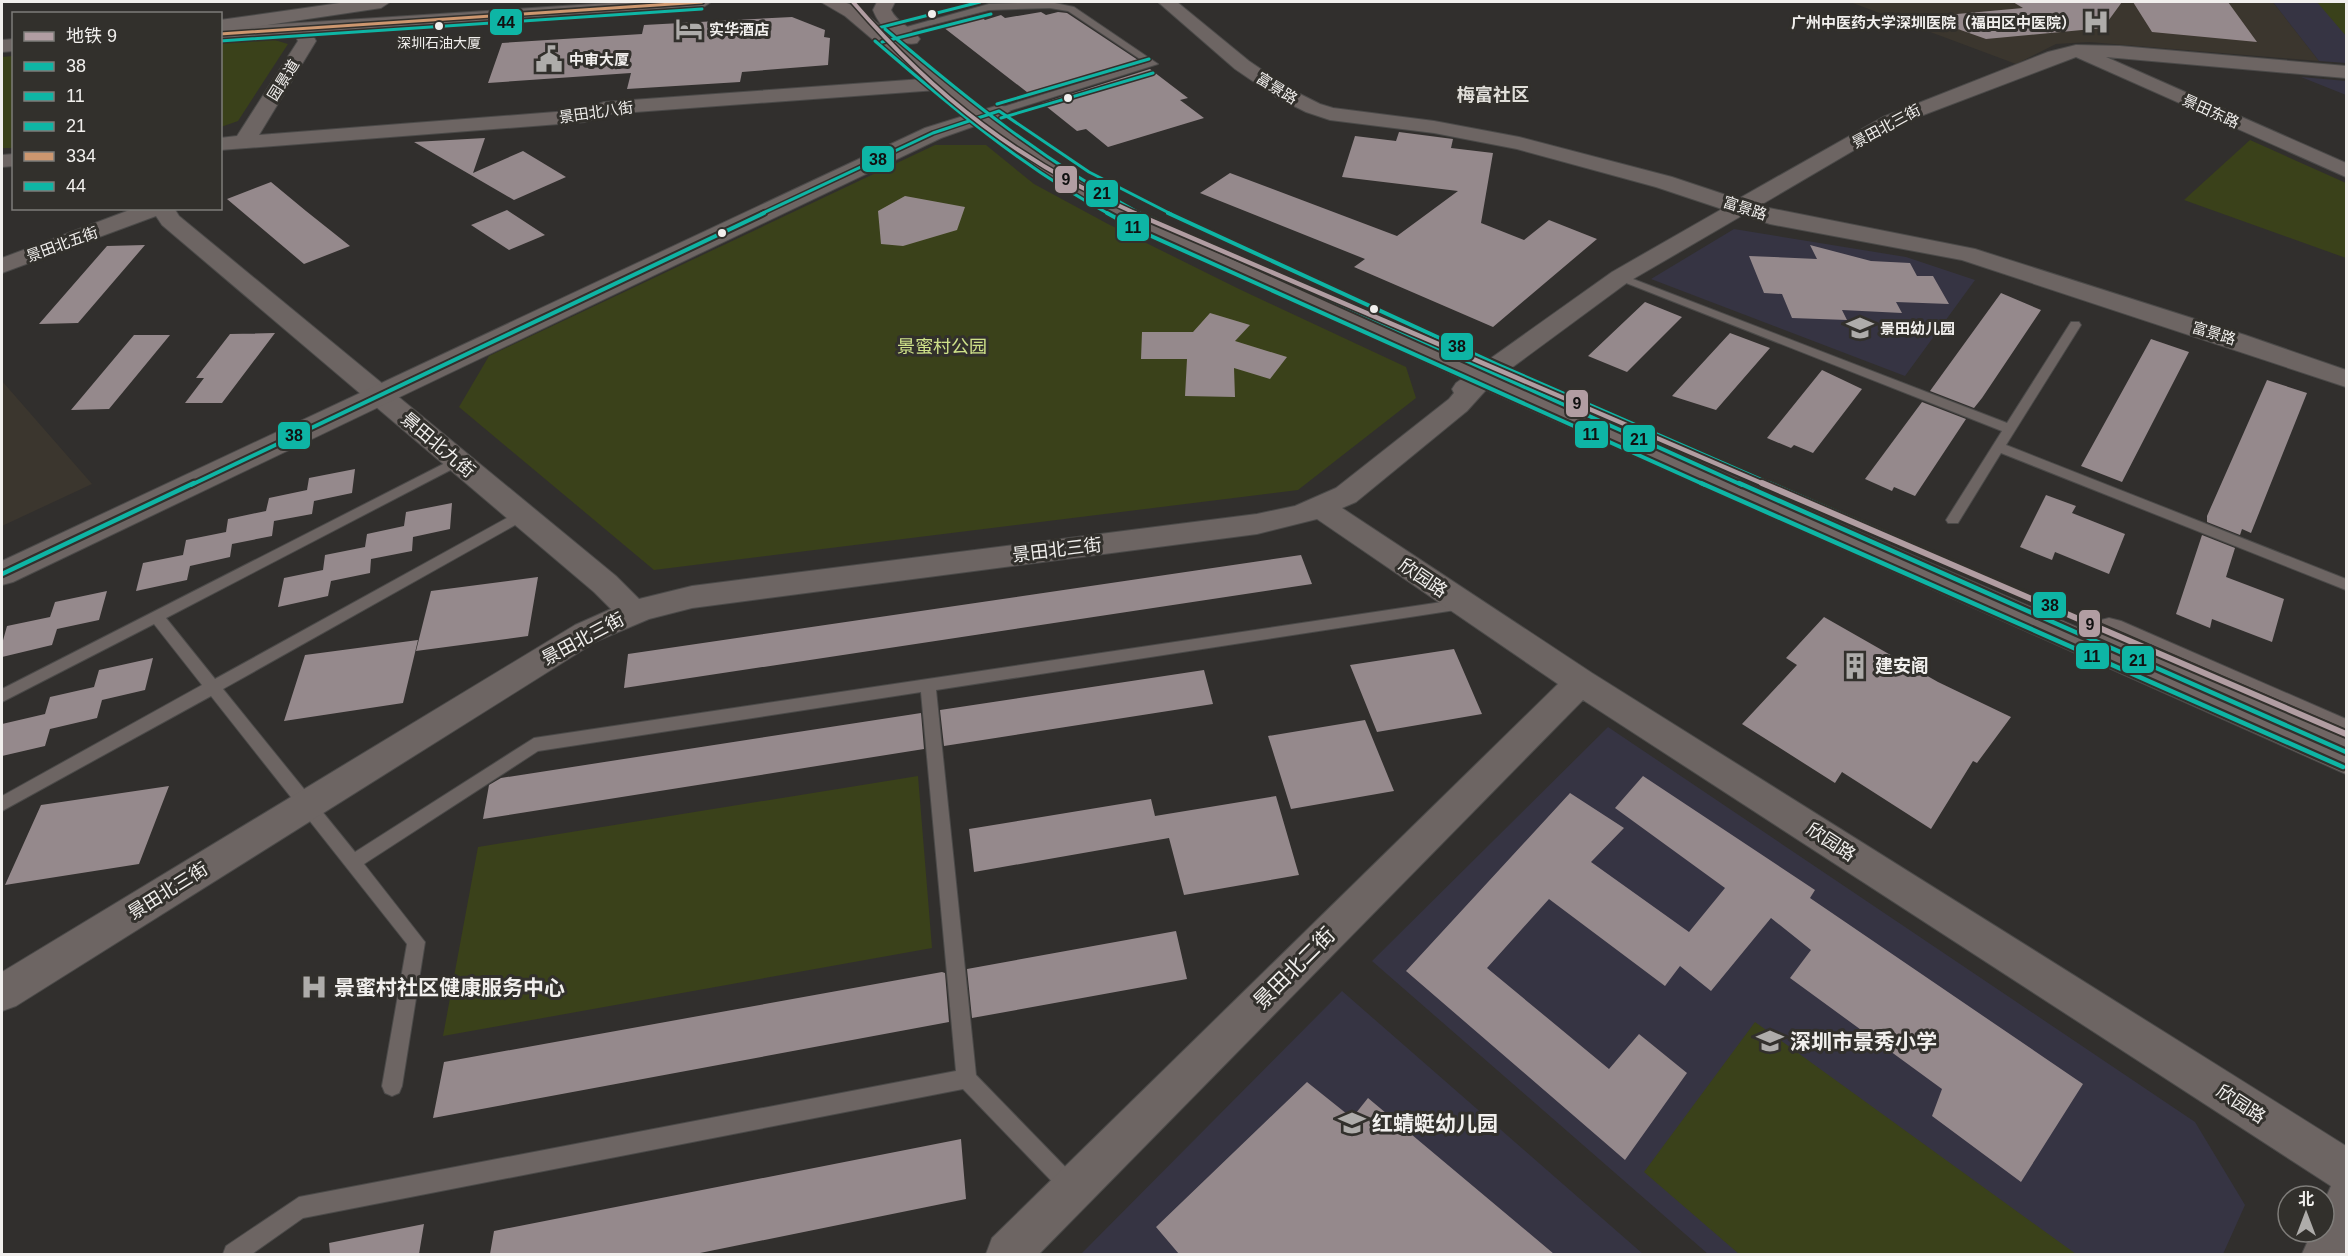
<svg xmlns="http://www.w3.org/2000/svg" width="2348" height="1256" viewBox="0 0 2348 1256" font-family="Helvetica,'Noto Sans SC',sans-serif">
<rect width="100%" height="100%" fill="#312f2d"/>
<path fill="#3b362e" d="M1850,2H2273L2319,61L2089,42L2056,44L2016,64Z
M2,381L92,484L2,526Z"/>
<path fill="#363443" d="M2273,2H2346V63L2319,61Z
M2301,77L2346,81V95Z
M1734,229L1906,257L1975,280L1905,376L1651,279Z
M1608,727L2195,1122L2245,1205L2223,1254H1708L1372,961Z
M1342,991L1643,1254H1081Z"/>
<path fill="#3a411a" d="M2317,2H2346V36Z
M268,38L288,44L238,121L221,127V42Z
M13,56V148H2V57Z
M2250,140L2346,183V258L2184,200Z
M935,145H986L1034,184L1108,224L1239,289L1406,367L1416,398L1298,490L654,570L459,407L489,356Z
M918,776L932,948L443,1036L478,847Z
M1755,1022L2076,1254H1739L1644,1172Z"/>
<path fill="#95898c" d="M2013,2H2122L2103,28L1986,39L1924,17L2023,8Z
M2133,2H2228L2257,42L2152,32Z
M1041,12L1046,15L1058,12L1067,13L1141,62L1032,96L943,27L981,17L985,20L1001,15L1005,18Z
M792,17L825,30L824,37L830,38L828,65L742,72L740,82L627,89L631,73L488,83L502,43L642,34L644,25Z
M1150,69L1188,98L1180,100L1204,118L1108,147L1086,129L1077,131L1042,103Z
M1399,132L1453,139L1451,148L1493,153L1481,223L1524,240L1549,220L1597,239L1493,327L1354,267L1365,259L1200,193L1230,173L1397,236L1458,191L1342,177L1355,136L1396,141Z
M485,138L473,173L523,151L566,177L514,200L414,142Z
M271,182L306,211L350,246L304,264L227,199Z
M905,196L965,207L957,230L903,246L881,244L878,211Z
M507,210L545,235L509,250L471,225Z
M145,245L78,323L39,324L107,246Z
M1810,245L1871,261L1910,263L1917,276H1933L1949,304L1896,302L1902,313L1842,310L1847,320L1792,318L1782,294L1764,293L1749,256L1817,259Z
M2001,293L2041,310L1982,398L1974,408L1930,391Z
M1645,302L1682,317L1627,372L1588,356Z
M1210,313L1250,325L1235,341L1287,357L1270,379L1234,368L1235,397L1185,396L1187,359H1141L1142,332H1193Z
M275,333L222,403H185L204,378H196L230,334Z
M1730,333L1770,348L1716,410L1672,396Z
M134,335H170L109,409L71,410Z
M2151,339L2189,352L2122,482L2081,466Z
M1822,370L1862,389L1813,453L1794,445L1791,448L1767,438Z
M2267,380L2307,393L2251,533L2242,529L2240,535L2207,522V516Z
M1922,402L1966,419L1915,496L1894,487L1892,491L1865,479Z
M355,469L352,493L314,501L312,514L274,521L272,536L232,544L230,557L190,566L187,580L136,591L143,563L183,555L186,540L226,532L228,519L266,511L269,498L307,490L309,478Z
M2046,495L2076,506L2072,513L2125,534L2109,574L2055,552L2052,560L2020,547Z
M452,503L450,529L413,537L412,551L371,559L370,573L331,581L328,596L278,607L284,578L323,570L325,555L365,547L367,534L404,526L406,512Z
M2202,535L2235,548L2226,577L2284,599L2272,642L2212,619L2210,628L2176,614Z
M1301,555L1312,584L624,688L628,654Z
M538,577L528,636L416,651L431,591Z
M107,591L99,620L57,629L52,645L2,657V644L7,626L50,617L55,602Z
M1824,617L1938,682L2011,717L1977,763L1973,761L1931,829L1842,772L1835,783L1742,724L1797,665L1786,658Z
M418,640L403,703L284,721L305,655Z
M1454,649L1482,714L1377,732L1350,665Z
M153,658L145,690L102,700L97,718L50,729L45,746L2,756V724L45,714L50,697L94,687L99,670Z
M1204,670L1213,704L944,746L940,710Z
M921,713L924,749L483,819L489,785L501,778Z
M1365,720L1394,791L1291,809L1268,736Z
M1643,776L1815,890L1810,898L2083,1084L2021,1182L1932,1116L1942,1089L1790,978L1811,950L1771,918L1711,991L1680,966L1665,986L1549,899L1487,968L1609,1069L1639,1034L1687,1073L1625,1160L1406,971L1570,793L1624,828L1591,862L1689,932L1725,888L1615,808Z
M169,786L139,864L5,885L41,805Z
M1276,796L1299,875L1184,895L1169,838L974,872L969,829L1151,799L1155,816Z
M1176,931L1187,979L972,1018L967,969Z
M942,972L945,973L949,1022L433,1118L444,1062Z
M1307,1082L1352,1118L1368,1098L1554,1254H1179L1156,1227Z
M961,1139L966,1199L695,1254H490L494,1231Z
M424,1224L419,1254H330L329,1243Z"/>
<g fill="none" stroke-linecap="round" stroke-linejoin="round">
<defs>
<path id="service" d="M1050,2L1074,7L1158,64L999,114L996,113V109L1146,63L1068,11L1050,8L989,10L889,36L885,33L989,4Z
M1620,274L2007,423L2071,322H2079L2081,325L2006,445L2346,579V590L2001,453L1958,523H1948L1946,520L2002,431L1616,279L1614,277Z
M457,457L462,458L464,461L462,464L166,618L215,679L516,513H526L528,516L526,519L223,689L355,852L534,738L1462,599L1469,604L1462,609L936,690L976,1075L1078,1180L1081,1187L1078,1194L1071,1197L1064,1194L963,1089L303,1218L252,1254H223L226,1246L299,1197L956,1071L921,692L538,751L364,864L425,942L402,1086L399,1093L392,1096L385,1093L382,1086L407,944L211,696L2,811V796L202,685L154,624L2,702V689Z"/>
<path id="minor" d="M1158,2H1177L1249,61L1290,89L1320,104L1333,108L1434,121L1519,137L1672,177L1738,199L1883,117L2048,52L2076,45L2120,46L2346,66V78L2106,57L2346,163V177L2076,57L1897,125L1759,206L1975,249L2245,335L2346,370V387L1962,260L1770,224L1743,215L1628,282L1495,380L1467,411L1356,502L1342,508L1592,673L2346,1146V1254H2302L2312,1232H2324V1202L2331,1186L1583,700L1039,1254H986L992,1238L1558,684L1317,519L1257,534L692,608L649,619L597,641L16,1006L2,1011V972L575,625L611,609L594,592L162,225L156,216L2,273V258L135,208H174L179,216L616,576L639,599L692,586L1257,514L1295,506L1336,488L1449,399L1454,393L1452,389L1456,383L1612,272L1722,209L1656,187L1517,149L1434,133L1330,120L1306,112L1276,97L1235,69Z
M285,24L309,28L316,41L259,135L581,110L604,102L937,78L947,84L937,90L608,114L585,122L220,150V138L237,136L298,41L296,37L278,34L276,30L278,26Z
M14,154V166L2,167V155Z"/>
<path id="tertiary" d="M999,105L1006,107L1010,111L1006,115L941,138L13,582L2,585V561L925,128Z"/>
<path id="secondary" d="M821,2H844L859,8L944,80L1033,147L1087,184L1151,219L1493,372L2095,635L2092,630L2097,621L2109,618L2121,621L2346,719V774L1473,384L1135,229L1071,194L1017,157L930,88L845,16Z
M877,2H895L891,10C897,23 912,27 920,39L917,43C898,48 879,26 873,10Z"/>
<path id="primary" d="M625,2H711L702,8L220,40V28Z
M14,39V51L2,52V40Z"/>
<path id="trunk" d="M347,2H390L381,8L220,32V20Z"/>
</defs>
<use href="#service" stroke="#4b4a49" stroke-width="2"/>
<use href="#minor" stroke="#4b4a49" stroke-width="2"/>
<use href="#tertiary" stroke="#4b4a49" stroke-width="2"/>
<use href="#secondary" stroke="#4b4a49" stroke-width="2"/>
<use href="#primary" stroke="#4b4a49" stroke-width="2"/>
<use href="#trunk" stroke="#4b4a49" stroke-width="2"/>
<use href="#service" fill="#6d6563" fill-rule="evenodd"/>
<use href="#minor" fill="#6d6563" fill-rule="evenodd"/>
<use href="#tertiary" fill="#6d6563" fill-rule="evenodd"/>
<use href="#secondary" fill="#706664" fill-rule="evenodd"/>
<use href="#primary" fill="#6d6563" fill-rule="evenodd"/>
<use href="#trunk" fill="#706866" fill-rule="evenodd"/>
<defs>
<path id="bus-1-far2" d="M761,214L933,133L999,111L1089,172L1171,214"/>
<path id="bus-1-far1" d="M1168,213L1498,365L1773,485
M191,485L764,213"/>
<path id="bus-1" d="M1769,483L2346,734
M2,574L194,483"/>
<path id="bus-2-far2" d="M875,41C948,104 1024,169 1109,214
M882,42L991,14
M1001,118L1153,73"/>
<path id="bus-2-far1" d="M1107,213L1140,231L1705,485"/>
<path id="bus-2" d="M1701,483L2343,767"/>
<path id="bus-3-far2" d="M878,28L980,2
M885,29C968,100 1045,162 1141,214
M997,104L1149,59"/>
<path id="bus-3-far1" d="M1139,213L1742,485"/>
<path id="bus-3" d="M1739,483L2346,752"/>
<path id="bus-4" d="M220,34L702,2"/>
<path id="bus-5" d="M220,41L702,9"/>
</defs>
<use href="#bus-1-far2" stroke="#32302c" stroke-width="6"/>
<use href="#bus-1-far1" stroke="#32302c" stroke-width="8"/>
<use href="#bus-1" stroke="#32302c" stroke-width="9"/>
<use href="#bus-2-far2" stroke="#32302c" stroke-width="6"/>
<use href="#bus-2-far1" stroke="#32302c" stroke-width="8"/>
<use href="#bus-2" stroke="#32302c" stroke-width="9"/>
<use href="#bus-3-far2" stroke="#32302c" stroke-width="6"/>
<use href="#bus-3-far1" stroke="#32302c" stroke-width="8"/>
<use href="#bus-3" stroke="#32302c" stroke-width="9"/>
<use href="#bus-4" stroke="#32302c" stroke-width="6"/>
<use href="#bus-5" stroke="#32302c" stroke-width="6"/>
<use href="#bus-1-far2" stroke="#0eb5a5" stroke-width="3"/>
<use href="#bus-1-far1" stroke="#0eb5a5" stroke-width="4"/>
<use href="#bus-1" stroke="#0eb5a5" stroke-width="4.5"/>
<use href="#bus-2-far2" stroke="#0eb5a5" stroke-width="3"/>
<use href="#bus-2-far1" stroke="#0eb5a5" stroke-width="4"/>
<use href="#bus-2" stroke="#0eb5a5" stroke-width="4.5"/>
<use href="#bus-3-far2" stroke="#0eb5a5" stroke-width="3"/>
<use href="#bus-3-far1" stroke="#0eb5a5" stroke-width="4"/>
<use href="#bus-3" stroke="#0eb5a5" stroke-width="4.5"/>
<use href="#bus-4" stroke="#cd976f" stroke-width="3"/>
<use href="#bus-5" stroke="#0eb5a5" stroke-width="3"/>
<defs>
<path id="metro-1-far2" d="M853,2C935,97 1022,164 1137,214"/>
<path id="metro-1-far1" d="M1134,213L1766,485"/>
<path id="metro-1" d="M1762,483L2346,734"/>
</defs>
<use href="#metro-1-far2" stroke="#32302c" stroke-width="7"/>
<use href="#metro-1-far1" stroke="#32302c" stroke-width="8"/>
<use href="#metro-1" stroke="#32302c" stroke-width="10"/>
<use href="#metro-1-far2" stroke="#b19da2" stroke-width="4"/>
<use href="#metro-1-far1" stroke="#b19da2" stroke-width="4.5"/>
<use href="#metro-1" stroke="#b19da2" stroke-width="6"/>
</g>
<defs>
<symbol id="hospital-bare" viewBox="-9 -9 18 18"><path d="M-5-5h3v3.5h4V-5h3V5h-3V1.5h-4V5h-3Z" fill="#aeacaa" stroke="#32302c" stroke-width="2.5" paint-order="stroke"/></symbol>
<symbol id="hotel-bare" viewBox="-9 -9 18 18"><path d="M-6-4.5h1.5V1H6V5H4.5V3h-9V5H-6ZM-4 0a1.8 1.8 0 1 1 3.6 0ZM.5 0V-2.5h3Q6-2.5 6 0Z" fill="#aeacaa" stroke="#32302c" stroke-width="2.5" paint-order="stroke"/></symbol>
<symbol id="civic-bare" viewBox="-9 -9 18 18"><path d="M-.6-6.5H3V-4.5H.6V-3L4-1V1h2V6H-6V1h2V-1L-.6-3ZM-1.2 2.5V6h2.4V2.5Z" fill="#aeacaa" stroke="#32302c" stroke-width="2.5" paint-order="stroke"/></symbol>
<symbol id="school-bare" viewBox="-9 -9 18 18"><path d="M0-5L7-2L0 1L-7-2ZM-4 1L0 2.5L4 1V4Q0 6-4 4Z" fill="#aeacaa" stroke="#32302c" stroke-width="2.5" paint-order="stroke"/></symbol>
<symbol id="building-bare" viewBox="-9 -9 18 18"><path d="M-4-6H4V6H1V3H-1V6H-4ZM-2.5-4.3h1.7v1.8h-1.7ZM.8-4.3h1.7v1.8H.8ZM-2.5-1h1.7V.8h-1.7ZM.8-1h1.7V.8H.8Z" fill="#aeacaa" stroke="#32302c" stroke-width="2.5" paint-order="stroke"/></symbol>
</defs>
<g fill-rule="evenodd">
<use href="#hospital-bare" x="2077" y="3" width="38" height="38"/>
<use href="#hotel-bare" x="670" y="10" width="38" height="38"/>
<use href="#civic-bare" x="530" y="40" width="38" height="38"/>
<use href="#school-bare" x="1841" y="309" width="38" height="38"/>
<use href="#building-bare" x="1836" y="647" width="38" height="38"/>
<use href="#hospital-bare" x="295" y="968" width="38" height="38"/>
<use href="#school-bare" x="1751" y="1022" width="38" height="38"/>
<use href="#school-bare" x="1333" y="1104" width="38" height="38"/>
</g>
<g fill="#f1efed" stroke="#32302c" stroke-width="2">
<circle cx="932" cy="14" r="5"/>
<circle cx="439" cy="26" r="5"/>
<circle cx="1068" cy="98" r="5"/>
<circle cx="722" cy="233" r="5"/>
<circle cx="1374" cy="309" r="5"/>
</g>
<g text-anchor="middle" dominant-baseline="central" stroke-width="6" stroke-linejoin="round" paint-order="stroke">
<g font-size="14" fill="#f1efed" stroke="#32302c">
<text x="439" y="43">深圳石油大厦</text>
</g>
<g font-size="15" font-weight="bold" fill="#f1efed" stroke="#32302c" text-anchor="start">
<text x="2076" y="22" text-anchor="end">广州中医药大学深圳医院（福田区中医院）</text>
<text x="709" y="29">实华酒店</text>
<text x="569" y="59">中审大厦</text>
<text x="1880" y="328">景田幼儿园</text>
</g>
<g font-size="15" fill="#f1efed" stroke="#32302c">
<text transform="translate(283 80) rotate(-58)">园景道</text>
<text transform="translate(1277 88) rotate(32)">富景路</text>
<text transform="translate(2211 111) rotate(24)">景田东路</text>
<text transform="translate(596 112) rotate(-8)">景田北八街</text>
<text transform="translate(1886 126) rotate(-28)">景田北三街</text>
<text transform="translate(1745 208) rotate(18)">富景路</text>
<text transform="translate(62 244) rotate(-20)">景田北五街</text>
<text transform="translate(2214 333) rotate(17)">富景路</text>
</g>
<g font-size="18" font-weight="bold" fill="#e0ded9" stroke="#32302c">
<text x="1493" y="95">梅富社区</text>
</g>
<g font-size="18" fill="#cee189" stroke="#32302c">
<text x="942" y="347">景蜜村公园</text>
</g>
<g font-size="18" fill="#f1efed" stroke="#32302c">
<text transform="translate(438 445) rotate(40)">景田北九街</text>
<text transform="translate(1057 550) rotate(-7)">景田北三街</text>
<text transform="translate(1423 578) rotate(34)">欣园路</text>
<text transform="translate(583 639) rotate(-28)">景田北三街</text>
<text transform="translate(1831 842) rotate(33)">欣园路</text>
<text transform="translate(168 891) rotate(-32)">景田北三街</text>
<text transform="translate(2241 1104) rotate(33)">欣园路</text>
</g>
<g font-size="18" font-weight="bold" fill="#f1efed" stroke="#32302c" text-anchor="start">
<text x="1875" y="666">建安阁</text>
</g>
<g font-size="21" fill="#f1efed" stroke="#32302c">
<text transform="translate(1294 968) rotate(-45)">景田北二街</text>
</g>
<g font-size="21" font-weight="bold" fill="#f1efed" stroke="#32302c" text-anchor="start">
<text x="334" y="987">景蜜村社区健康服务中心</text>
<text x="1790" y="1041">深圳市景秀小学</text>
<text x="1372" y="1123">红蜻蜓幼儿园</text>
</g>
</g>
<g stroke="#32302c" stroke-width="2">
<rect x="489" y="8" width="34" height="28" rx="6" fill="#0eb5a5"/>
<rect x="861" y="145" width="34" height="28" rx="6" fill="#0eb5a5"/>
<rect x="1054" y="165" width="24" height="29" rx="6" fill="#b19da2"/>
<rect x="1085" y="179" width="34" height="29" rx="6" fill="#0eb5a5"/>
<rect x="1116" y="213" width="34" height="29" rx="6" fill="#0eb5a5"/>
<rect x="1440" y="332" width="34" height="29" rx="6" fill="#0eb5a5"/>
<rect x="1565" y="389" width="24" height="29" rx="6" fill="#b19da2"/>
<rect x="1574" y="420" width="35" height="29" rx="6" fill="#0eb5a5"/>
<rect x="277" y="421" width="34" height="29" rx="6" fill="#0eb5a5"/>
<rect x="1622" y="424" width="34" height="29" rx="6" fill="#0eb5a5"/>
<rect x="2032" y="591" width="35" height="28" rx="6" fill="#0eb5a5"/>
<rect x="2078" y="609" width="23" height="29" rx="6" fill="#b19da2"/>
<rect x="2075" y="642" width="35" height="28" rx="6" fill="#0eb5a5"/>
<rect x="2121" y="645" width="34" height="29" rx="6" fill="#0eb5a5"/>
</g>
<g font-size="16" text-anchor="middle" font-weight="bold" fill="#111">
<text x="506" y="28">44</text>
<text x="878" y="165">38</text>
<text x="1066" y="185">9</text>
<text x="1102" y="199">21</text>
<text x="1133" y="233">11</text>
<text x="1457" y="352">38</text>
<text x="1577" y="409">9</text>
<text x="1591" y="440">11</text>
<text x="294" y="441">38</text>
<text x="1639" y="445">21</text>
<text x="2050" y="611">38</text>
<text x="2090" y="630">9</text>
<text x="2092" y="662">11</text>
<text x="2138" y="666">21</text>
</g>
<rect width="2348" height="1256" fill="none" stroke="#f1efed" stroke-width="6"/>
<rect x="12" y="12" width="210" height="198" fill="#32302c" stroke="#7e7c79" stroke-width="1.5"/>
<rect x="24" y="32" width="30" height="9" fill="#b19da2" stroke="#7e7c79" stroke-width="1.5"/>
<text x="66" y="42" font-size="18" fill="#f1efed">地铁 9</text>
<rect x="24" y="62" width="30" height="9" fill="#0eb5a5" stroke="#7e7c79" stroke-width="1.5"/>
<text x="66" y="72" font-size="18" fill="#f1efed">38</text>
<rect x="24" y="92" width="30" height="9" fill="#0eb5a5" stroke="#7e7c79" stroke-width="1.5"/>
<text x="66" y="102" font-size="18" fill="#f1efed">11</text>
<rect x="24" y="122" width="30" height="9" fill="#0eb5a5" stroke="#7e7c79" stroke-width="1.5"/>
<text x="66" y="132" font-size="18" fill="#f1efed">21</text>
<rect x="24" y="152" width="30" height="9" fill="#cd976f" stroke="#7e7c79" stroke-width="1.5"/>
<text x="66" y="162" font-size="18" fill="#f1efed">334</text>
<rect x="24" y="182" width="30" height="9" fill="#0eb5a5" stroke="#7e7c79" stroke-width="1.5"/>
<text x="66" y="192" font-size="18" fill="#f1efed">44</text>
<g transform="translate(2306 1214)"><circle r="28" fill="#32302c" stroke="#7e7c79" stroke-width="1.5"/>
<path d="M0-4.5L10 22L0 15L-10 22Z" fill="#aeacaa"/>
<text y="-9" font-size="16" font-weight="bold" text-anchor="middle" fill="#f1efed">北</text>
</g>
</svg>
